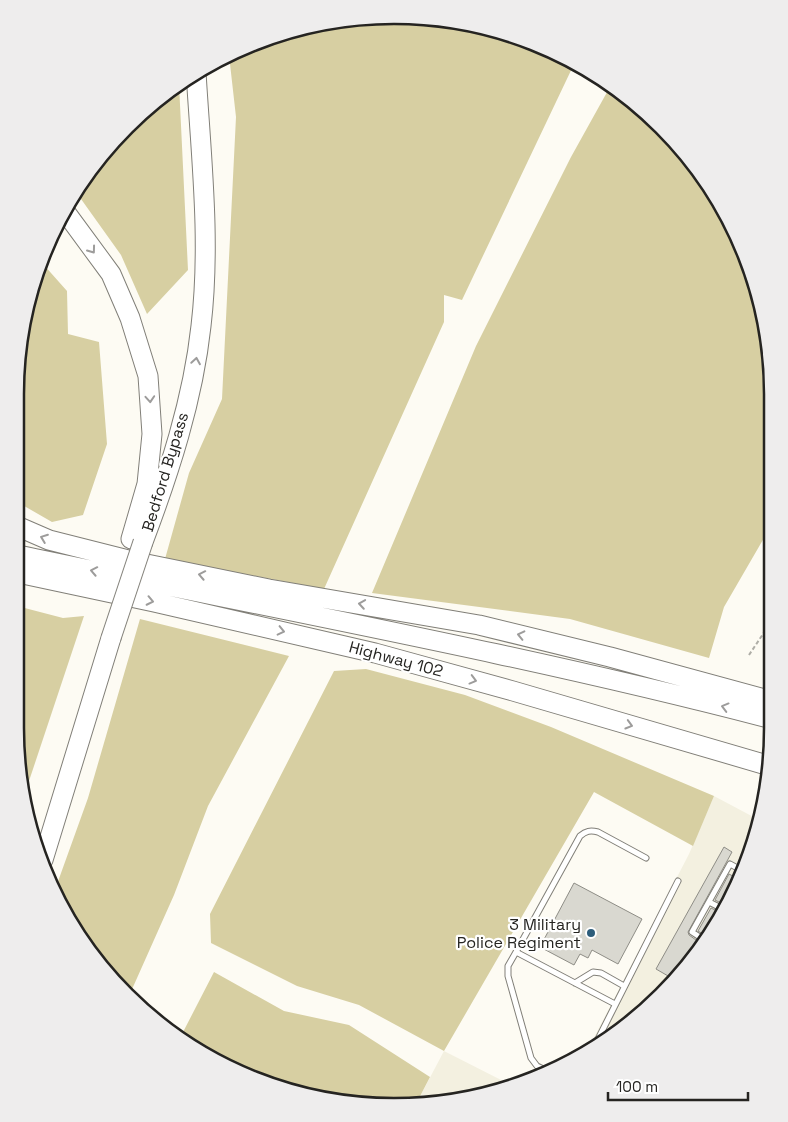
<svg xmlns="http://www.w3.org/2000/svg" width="788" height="1122" viewBox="0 0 788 1122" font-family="'Space Grotesk',sans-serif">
<rect width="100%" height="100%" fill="#fdfbf3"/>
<path fill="#f3f0e0" d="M714,796L761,821L734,895L695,958L644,1013L587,1051L689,854Z
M444,1051L509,1084L444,1104H416Z"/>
<path fill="#d7cfa2" d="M419,16L492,28L561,54L575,62L462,300L444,295V322L324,589L165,559L189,473L222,399L236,117L229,55L272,35L344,18Z
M179,84L188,270L147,314L121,255L76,192L144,109Z
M611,85L624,93L679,144L734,227L770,344L771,526L724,607L709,658L570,619L372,593L476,346L571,157Z
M43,264L67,291L68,334L99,342L107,444L83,515L52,522L19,503L22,320Z
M17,606L63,618L84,616L24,796L15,728Z
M140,619L289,656L208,806L174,895L129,996L79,938L56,887L88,798Z
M366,669L465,695L551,727L714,796L693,846L594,792L444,1051L359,1005L297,986L211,943L210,914L334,671Z
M214,972L284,1011L349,1025L430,1077L416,1104H344L249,1078L181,1036Z"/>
<path fill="#d9d8d0" stroke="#8e8d86" d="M724,847L732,852L688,932L689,935L703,945L695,958L675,980L656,969Z
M729,874L740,880L734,895L727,906L715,900Z
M574,883L642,919L618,964L592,950L588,958L580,954L574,965L540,947Z
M711,908L723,914L708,937L698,931Z"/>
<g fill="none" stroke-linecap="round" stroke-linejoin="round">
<defs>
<path id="service" d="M709,902L725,910
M706,941L692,932L730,864L743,871
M516,952L580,836C586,831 590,830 598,832L646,858
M575,983L593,972L601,973L624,986
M594,1047L678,881
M549,1072L537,1066L531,1058L508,976V966L516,952L615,1004"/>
<path id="motorway" d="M64,210L111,274L130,318L148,376L152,434L147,484L131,539
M19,527L49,540L132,561L269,589L479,625L610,657L772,701
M143,542C169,473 193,400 201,326C211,242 201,156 196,72
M18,555C270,608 523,654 772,719
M18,573L154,602L375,653L513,691L770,766
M43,860L111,638"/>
</defs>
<use href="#service" stroke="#817f78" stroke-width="7"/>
<use href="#motorway" stroke="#817f78" stroke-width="21"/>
<path stroke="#afaea7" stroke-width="2" stroke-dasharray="4 2.5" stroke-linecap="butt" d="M749,655L771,622"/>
<use href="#service" stroke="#fff" stroke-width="5"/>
<use href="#motorway" stroke="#fff" stroke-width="19"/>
<defs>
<path id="motorway-bridge" d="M111,638L143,542"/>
</defs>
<use href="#motorway-bridge" stroke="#817f78" stroke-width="21" stroke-linecap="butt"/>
<use href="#motorway-bridge" stroke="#fff" stroke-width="19"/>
</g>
<defs><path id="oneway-chevron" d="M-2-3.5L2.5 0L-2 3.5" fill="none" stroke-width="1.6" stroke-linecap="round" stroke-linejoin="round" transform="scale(1.25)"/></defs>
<g stroke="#9d9c9b">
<use href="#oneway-chevron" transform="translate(92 250) rotate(54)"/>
<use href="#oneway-chevron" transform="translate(196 361) rotate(-81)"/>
<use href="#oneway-chevron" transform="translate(150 399) rotate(86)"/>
<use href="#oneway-chevron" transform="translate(44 538) rotate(-159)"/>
<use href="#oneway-chevron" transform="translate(94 571) rotate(-169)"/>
<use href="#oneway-chevron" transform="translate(202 575) rotate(-169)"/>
<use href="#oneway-chevron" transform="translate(150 601) rotate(12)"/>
<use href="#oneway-chevron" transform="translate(362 604) rotate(-171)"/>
<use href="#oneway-chevron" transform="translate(281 631) rotate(13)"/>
<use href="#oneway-chevron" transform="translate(521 635) rotate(-167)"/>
<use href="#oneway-chevron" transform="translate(473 680) rotate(15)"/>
<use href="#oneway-chevron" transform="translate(725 707) rotate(-165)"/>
<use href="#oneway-chevron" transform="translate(629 725) rotate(16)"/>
</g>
<circle fill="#2d5d7b" stroke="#fff" stroke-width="2" cx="591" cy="933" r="5"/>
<g text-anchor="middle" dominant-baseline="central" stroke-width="4.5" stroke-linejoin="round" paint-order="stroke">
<g font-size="16" fill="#252421" stroke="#fff">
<text transform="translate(165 472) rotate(-73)">Bedford Bypass</text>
<text transform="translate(396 659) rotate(15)">Highway 102</text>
</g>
<g font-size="16" fill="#252421" stroke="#fff" text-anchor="end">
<text x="581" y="924">3 Military<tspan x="581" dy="18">Police Regiment</tspan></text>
</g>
</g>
<path d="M0 0H788V1122H0ZM394 24H394A370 370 0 0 1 764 394V728A370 370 0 0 1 394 1098H394A370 370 0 0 1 24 728V394A370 370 0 0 1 394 24Z" fill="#eeeded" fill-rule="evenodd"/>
<path fill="none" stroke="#252421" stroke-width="2.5" d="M394 24H394A370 370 0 0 1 764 394V728A370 370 0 0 1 394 1098H394A370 370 0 0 1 24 728V394A370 370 0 0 1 394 24Z"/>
<path d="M608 1092v8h140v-8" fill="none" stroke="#252421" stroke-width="2.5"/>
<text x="616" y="1092" font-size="15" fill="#252421" stroke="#ffffff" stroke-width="4" paint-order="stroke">100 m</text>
</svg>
